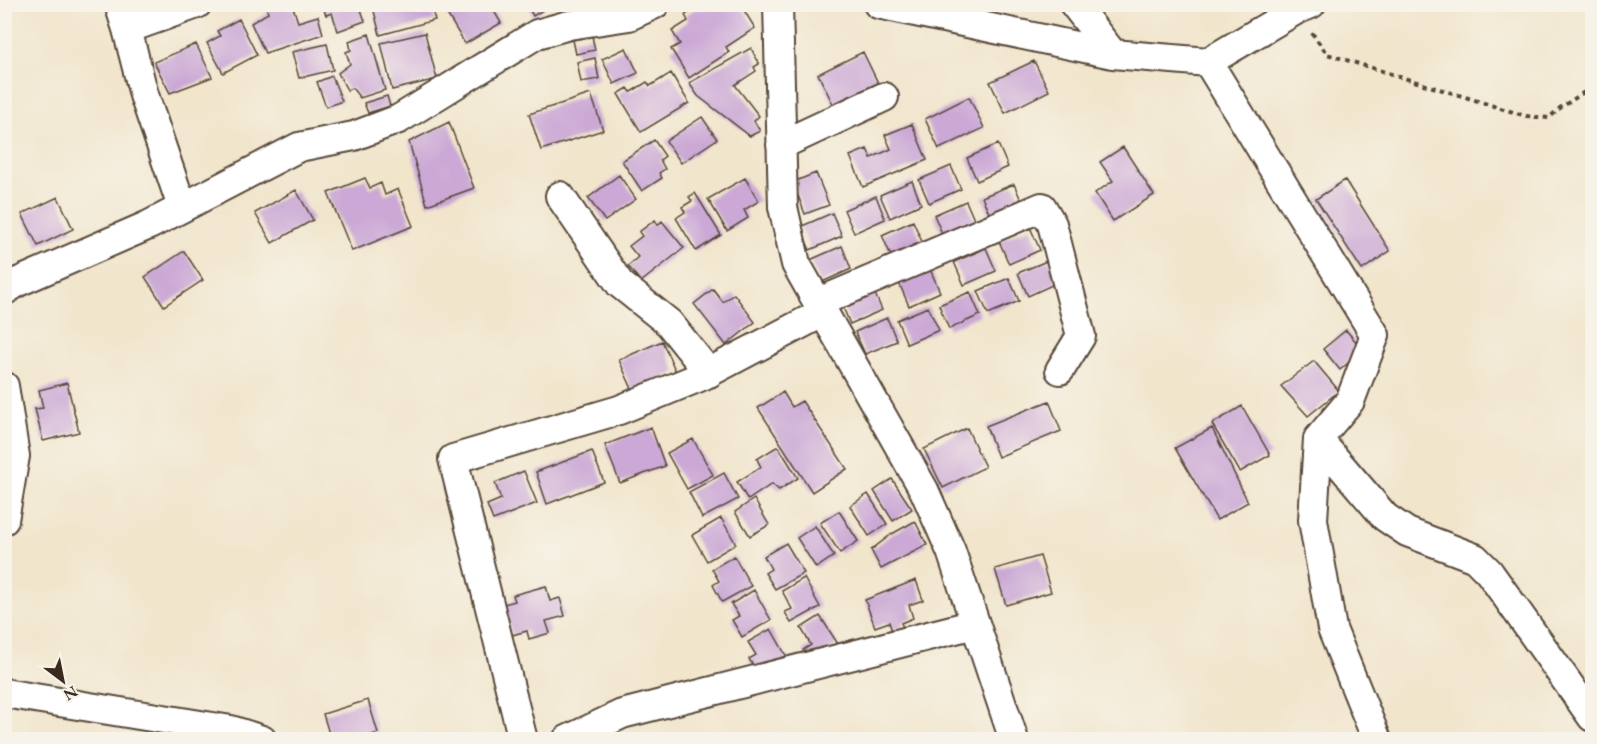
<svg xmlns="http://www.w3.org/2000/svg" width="1597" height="744" viewBox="0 0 1597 744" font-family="'EB Garamond',serif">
<rect width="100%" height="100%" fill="#f7f3e8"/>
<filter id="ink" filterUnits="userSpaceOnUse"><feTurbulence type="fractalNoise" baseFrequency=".0167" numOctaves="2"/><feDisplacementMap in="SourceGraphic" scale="12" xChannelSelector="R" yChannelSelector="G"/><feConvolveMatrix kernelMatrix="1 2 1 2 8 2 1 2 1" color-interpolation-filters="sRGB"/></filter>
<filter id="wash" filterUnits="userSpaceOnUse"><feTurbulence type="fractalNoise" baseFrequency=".008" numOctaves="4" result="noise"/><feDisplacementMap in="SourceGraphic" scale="24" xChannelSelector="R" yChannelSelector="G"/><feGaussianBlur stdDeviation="1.35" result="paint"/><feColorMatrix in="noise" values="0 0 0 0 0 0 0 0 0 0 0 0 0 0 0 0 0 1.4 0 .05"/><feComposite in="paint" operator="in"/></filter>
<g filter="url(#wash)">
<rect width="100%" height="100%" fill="#f1e5cc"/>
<g id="blocks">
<path fill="#cba8d5" d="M272,4H281L282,6L292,4L298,22L318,16L323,34L265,53L251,23L268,13L266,7Z
M322,4H359L365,21L338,31L332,13L326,15Z
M381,4H430L435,20L380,35L373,7Z
M441,4H490L501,23L465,44Z
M526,4H539L543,10L533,16Z
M710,4H740L755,28L726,47L729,52L689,78L671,49L680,44L672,31L688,21L685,15L702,5L704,8Z
M239,19L257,55L223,73L207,43L220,36L217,31Z
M425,33L437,79L392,90L381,43Z
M369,34L385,90L360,98L352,88L347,90L338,73L350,64L346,52L351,50L349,41Z
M592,36L595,50L576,54L573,40Z
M196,44L212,77L170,93L154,62Z
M327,44L333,70L299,78L292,52Z
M626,48L638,73L614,84L602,59Z
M751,48L759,64L754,67L756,71L735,85L759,116L754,121L760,131L750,136L698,96L689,83Z
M863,52L878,83L833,104L818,74Z
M595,58L599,79L581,82L577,62Z
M1034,61L1049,91L1005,113L990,82Z
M671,73L689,103L641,132L618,94L628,88L631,92L647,82L650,86Z
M332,76L342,101L326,107L317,82Z
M591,94L603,130L541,150L529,114Z
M387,96L390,106L368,113L364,103Z
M969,97L984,128L939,149L925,119Z
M702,117L717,139L681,163L666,141Z
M449,122L474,188L427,205L409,142Z
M912,124L927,160L863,187L850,156L867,149L871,158L891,149L885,135Z
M654,140L665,156L660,160L665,169L659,173L662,178L642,191L622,161Z
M998,144L1008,167L977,181L967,158Z
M1123,147L1154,195L1113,221L1095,193L1113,181L1100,162Z
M951,166L961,189L929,203L919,180Z
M816,173L829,205L805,214L793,182Z
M619,175L636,199L605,221L588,198Z
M365,178L370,188L381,183L385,195L398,189L413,226L352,251L328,193Z
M745,178L759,201L744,210L748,218L727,231L708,199Z
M1345,180L1390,251L1362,270L1316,199Z
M912,181L921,204L890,218L880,195Z
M1014,184L1024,207L992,220L982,197Z
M296,190L313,220L272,243L255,213Z
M695,193L721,235L696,251L676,218L685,212L682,207L692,201L689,197Z
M876,196L885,219L854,233L844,210Z
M58,197L73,229L38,246L22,214Z
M966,201L976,224L944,238L934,215Z
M832,213L842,236L810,250L800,227Z
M655,220L658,225L662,221L684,248L641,282L628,266L638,257L629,246L642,236L639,232Z
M913,221L923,244L892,258L882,235Z
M1030,227L1040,250L1009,264L999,241Z
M842,246L851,269L820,283L810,260Z
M986,248L996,271L964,285L954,262Z
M184,251L203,280L164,306L145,277Z
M1049,260L1059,282L1028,296L1018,273Z
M930,269L940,292L909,306L899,283Z
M1009,278L1019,301L988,314L978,291Z
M872,287L882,310L850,324L840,300Z
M713,289L723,302L734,294L755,322L726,345L694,304Z
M970,292L980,315L949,329L939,305Z
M928,307L939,330L907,344L897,320Z
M887,318L897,341L865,354L855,332Z
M1346,330L1363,350L1340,370L1323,349Z
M662,341L676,372L633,391L619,360Z
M1314,361L1339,391L1308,416L1281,386Z
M67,383L79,432L43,441L35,409L43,408L39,390Z
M783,392L792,407L802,401L847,469L812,492L758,408Z
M1049,401L1061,431L998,457L986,426Z
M1242,406L1270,455L1240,472L1212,424Z
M651,427L665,466L620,483L605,445Z
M967,428L985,467L943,488L924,449Z
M1212,428L1248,502L1217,520L1175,448Z
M693,439L713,475L687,489L667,453Z
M778,446L798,478L779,490L772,484L748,500L737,482L761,467L757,459Z
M592,451L604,482L547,504L536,472Z
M524,471L537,503L493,520L487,505L501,499L495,483Z
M724,473L738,499L702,518L689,492Z
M892,479L912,509L893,521L874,491Z
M868,494L887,524L869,536L850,506Z
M754,499L769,525L750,536L735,512Z
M839,511L858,541L840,553L820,523Z
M721,518L736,544L707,561L692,535Z
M915,521L927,545L881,569L871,550L892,534Z
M815,526L834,556L816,568L797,538Z
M786,543L804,573L775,589L765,573L771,569L764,556Z
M734,556L751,586L722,602L713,585L719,581L712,569Z
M1040,556L1051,592L1006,605L995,569Z
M804,578L820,607L791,623L785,612L792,609L782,591Z
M916,580L923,600L909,605L913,618L901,623L903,627L892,631L889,622L875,627L865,600Z
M546,586L550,601L560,598L565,616L546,621L550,633L529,639L527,631L512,635L504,604L515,601L513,595Z
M754,590L771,620L742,637L732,620L739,616L731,604Z
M820,616L838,644L810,661L803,650L811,645L801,628Z
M771,629L788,659L759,676L749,659L756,655L748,642Z
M368,700L378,733L357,740H331L323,714Z"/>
</g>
</g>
<g filter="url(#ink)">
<use href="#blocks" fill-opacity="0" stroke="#564638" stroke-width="1.5"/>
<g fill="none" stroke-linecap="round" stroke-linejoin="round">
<defs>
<path id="minor" d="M119,4L127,29
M778,4L783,207L796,264L924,490L951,551L1014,740
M878,4L1113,54L1208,62L1296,10L1311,4
M1074,4L1113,54
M1208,62L1375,335L1350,401L1318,439L1385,517L1407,532L1475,558L1489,572L1592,717
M781,145L884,97
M560,196L620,284L669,323L709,373
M182,207L144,95L127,29L197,4
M4,291L18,282L149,225L299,147L354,136L399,119L537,34L569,25L629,16L655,4
M817,303L1042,207L1052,224L1081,336L1060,370
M4,386L15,456L4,520
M1318,439L1313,520L1332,629L1377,740
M4,693L231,730L262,740
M523,740L453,459L619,410L702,376L822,313
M567,740L622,714L975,624"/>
</defs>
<use href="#minor" stroke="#564638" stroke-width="32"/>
<path stroke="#564638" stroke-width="4" stroke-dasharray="4.5 4.5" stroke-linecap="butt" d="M1312,33L1327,54L1526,116L1549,118L1560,108L1592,87"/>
<use href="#minor" stroke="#fff" stroke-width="28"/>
</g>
</g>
<rect width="1597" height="744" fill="none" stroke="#f7f3e8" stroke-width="24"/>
<g transform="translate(63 681) rotate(148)" stroke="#f7f3e8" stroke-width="4.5" paint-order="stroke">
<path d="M0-4.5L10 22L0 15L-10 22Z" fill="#3b2a1e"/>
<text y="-9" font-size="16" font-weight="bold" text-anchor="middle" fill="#3b2a1e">N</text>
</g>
</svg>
